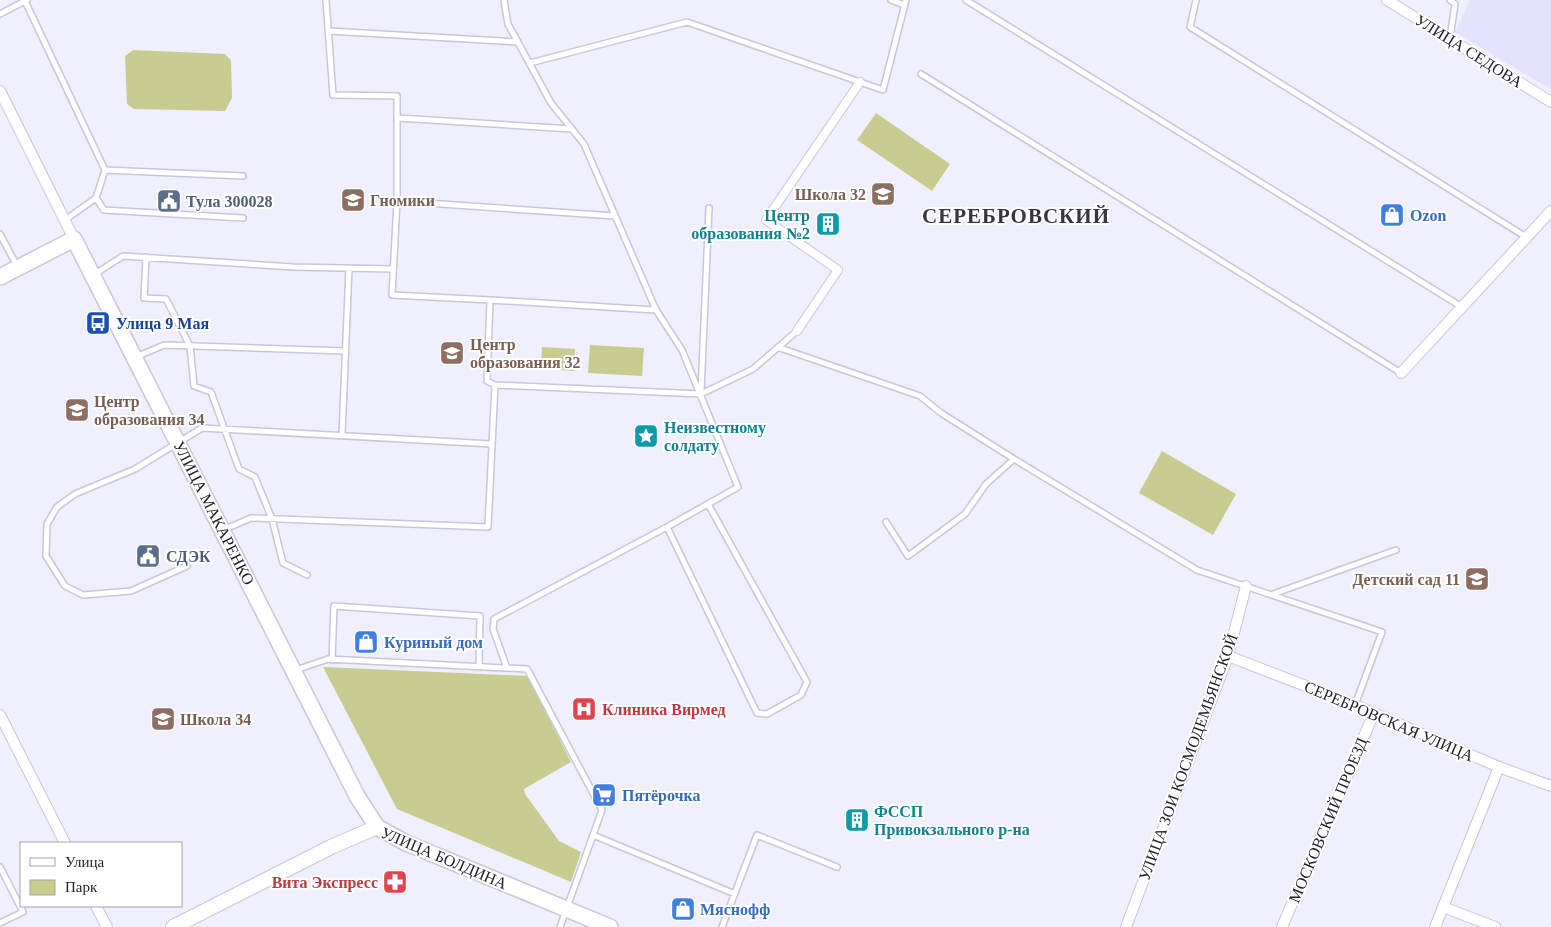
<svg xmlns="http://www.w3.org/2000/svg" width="1551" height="927" viewBox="0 0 1551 927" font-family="'Times New Roman',serif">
<rect width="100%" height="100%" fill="#f0effe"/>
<path fill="#e4e2fc" d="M1470,0H1551V89L1455,32Z"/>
<path fill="#c9cc91" d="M133,50L225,54L231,60L232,98L225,111L134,109L127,104L125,56Z
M876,113L950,164L932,191L857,140Z
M590,345L644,348L642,376L588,373Z
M542,347L575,349V371L541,369Z
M1162,451L1236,494L1213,535L1139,493Z
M323,667L528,676L571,762L524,789L525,794L559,841L581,852L571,882L397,809Z"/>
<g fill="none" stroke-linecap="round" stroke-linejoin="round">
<defs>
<path id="service" d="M504,0L508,24L551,103L584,144L656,310L682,350L738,487L667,527
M891,0L904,5
M966,0L1462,307
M1196,0L1190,27L1526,237
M1450,0L1455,4L1450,38
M25,1L105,170
M0,14L27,0
M329,31L518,42
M530,63L687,22L883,90L906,0
M921,74L1401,373
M398,118L572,129
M96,198L104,210L243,218
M397,201L615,216
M65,220L96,198L105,170L243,176
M0,234L17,266
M146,257L144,298L166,299L190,346L194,386L211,392L239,469L255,477L272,519L283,563L307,575
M95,274L123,256L293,267L393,269
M490,300L656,310
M780,348L920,396L941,413L1014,459L1197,570L1382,632L1355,705
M136,357L164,345L345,351
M495,385L701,394L753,369L797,331
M701,392L709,208
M342,435L349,268
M886,522L908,556L965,514L986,484L1014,459
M223,530L251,518L488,527L495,385L487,381L490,300L392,295L397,201V96L333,95L326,0
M187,566L131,591L83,595L65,586L46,556L47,524L57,507L75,494L135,469L202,428L492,444
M1273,594L1396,550
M332,660L334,606L480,616L479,666
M507,668L493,629L494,619L667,527L757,713L767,714L801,695L807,682L708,504
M296,670L328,659L527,669L602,810L560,927
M593,835L735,894
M0,867L23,912L0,923
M722,927L757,835L837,867"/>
<path id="pedestrian" d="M797,331L838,270L766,220L860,82"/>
<path id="minor" d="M1387,0L1551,102
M0,91L74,239
M1401,373L1551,211
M1228,656L1355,705L1499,767L1551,786
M0,715L65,843
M96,906L107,927
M1443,907L1495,927
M1126,927L1228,656L1246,586
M1282,927L1374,713
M1435,927L1499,767"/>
<path id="secondary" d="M173,927L331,847L377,827"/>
<path id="primary" d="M0,277L74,239L357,796L377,827L406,843L610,927"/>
</defs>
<use href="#service" stroke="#c8c6d8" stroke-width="8"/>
<use href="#pedestrian" stroke="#c8c6d8" stroke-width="10"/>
<use href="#minor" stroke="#c8c6d8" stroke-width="12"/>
<use href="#secondary" stroke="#c8c6d8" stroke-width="16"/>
<use href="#primary" stroke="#c8c6d8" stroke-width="18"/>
<use href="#service" stroke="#fff" stroke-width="5"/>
<use href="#pedestrian" stroke="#fff" stroke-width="8"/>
<use href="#minor" stroke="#fff" stroke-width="10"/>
<use href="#secondary" stroke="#fff" stroke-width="14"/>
<use href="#primary" stroke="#fff" stroke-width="15"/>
</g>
<defs>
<symbol id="school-square" viewBox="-11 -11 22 22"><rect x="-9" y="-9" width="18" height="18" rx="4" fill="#8d6e63" stroke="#fff"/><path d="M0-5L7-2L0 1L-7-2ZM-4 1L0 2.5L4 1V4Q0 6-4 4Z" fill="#fff"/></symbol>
<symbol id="civic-square" viewBox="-11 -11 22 22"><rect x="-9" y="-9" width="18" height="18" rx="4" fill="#5c6f8a" stroke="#fff"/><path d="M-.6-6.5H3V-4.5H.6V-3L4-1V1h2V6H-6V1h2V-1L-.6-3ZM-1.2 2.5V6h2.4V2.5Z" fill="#fff"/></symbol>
<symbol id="shop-square" viewBox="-11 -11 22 22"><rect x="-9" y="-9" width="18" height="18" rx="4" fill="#3f7fe0" stroke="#fff"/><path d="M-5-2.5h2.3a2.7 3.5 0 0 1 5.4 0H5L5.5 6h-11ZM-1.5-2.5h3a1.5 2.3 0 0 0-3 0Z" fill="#fff"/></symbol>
<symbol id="building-square" viewBox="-11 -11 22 22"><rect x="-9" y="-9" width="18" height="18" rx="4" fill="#0f9aa8" stroke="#fff"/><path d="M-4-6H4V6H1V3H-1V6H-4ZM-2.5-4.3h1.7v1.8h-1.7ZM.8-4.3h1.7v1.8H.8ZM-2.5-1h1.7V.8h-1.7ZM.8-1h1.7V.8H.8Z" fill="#fff"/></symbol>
<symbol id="bus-square" viewBox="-11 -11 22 22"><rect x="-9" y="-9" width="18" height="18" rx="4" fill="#1a4fb4" stroke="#fff"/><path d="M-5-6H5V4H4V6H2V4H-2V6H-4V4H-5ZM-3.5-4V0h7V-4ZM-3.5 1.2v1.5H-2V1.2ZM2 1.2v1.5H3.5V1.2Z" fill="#fff"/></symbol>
<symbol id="sight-square" viewBox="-11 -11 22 22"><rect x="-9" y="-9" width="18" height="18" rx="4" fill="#0f9aa8" stroke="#fff"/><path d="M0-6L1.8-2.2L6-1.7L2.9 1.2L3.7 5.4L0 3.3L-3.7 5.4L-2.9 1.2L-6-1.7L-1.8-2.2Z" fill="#fff"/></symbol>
<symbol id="hospital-square" viewBox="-11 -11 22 22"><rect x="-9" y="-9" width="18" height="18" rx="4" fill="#e0444e" stroke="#fff"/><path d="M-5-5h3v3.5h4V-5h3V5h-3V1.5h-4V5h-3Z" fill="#fff"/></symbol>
<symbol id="supermarket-square" viewBox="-11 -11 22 22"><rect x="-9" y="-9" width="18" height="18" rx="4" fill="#3f7fe0" stroke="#fff"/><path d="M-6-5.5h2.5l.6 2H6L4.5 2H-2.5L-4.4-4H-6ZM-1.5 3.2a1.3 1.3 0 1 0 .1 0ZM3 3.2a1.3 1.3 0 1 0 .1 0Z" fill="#fff"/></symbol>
<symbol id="pharmacy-square" viewBox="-11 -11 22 22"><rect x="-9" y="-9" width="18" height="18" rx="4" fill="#e0444e" stroke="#fff"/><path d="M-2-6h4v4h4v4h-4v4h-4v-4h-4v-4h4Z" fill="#fff"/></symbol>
</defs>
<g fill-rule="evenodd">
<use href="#school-square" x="869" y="180" width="28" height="28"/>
<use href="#school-square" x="339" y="186" width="28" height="28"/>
<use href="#civic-square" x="155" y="187" width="28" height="28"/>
<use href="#shop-square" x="1378" y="201" width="28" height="28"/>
<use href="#building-square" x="814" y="210" width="28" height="28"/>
<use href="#bus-square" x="84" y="309" width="28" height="28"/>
<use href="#school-square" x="438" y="339" width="28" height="28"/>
<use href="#school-square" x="63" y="396" width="28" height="28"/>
<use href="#sight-square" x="632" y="422" width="28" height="28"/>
<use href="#civic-square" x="134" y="542" width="28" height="28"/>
<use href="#school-square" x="1463" y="565" width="28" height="28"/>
<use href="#shop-square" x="352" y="628" width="28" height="28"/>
<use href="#hospital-square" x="570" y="695" width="28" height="28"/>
<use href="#school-square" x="149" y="705" width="28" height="28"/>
<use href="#supermarket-square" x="590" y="781" width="28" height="28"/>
<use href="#building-square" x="843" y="806" width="28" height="28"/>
<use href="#pharmacy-square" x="381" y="868" width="28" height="28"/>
<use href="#shop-square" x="669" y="895" width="28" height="28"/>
</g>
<g text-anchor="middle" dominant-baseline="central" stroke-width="4" stroke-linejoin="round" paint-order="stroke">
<g font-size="16" fill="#1f1f25" stroke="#fff">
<text transform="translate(1469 51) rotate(32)">УЛИЦА СЕДОВА</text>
<text transform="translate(214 513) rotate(63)">УЛИЦА МАКАРЕНКО</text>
<text transform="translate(1389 721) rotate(23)">СЕРЕБРОВСКАЯ УЛИЦА</text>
<text transform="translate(1188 757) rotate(-70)">УЛИЦА ЗОИ КОСМОДЕМЬЯНСКОЙ</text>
<text transform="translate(1328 820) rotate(-67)">МОСКОВСКИЙ ПРОЕЗД</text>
<text transform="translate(444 858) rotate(23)">УЛИЦА БОЛДИНА</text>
</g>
<g font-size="16" font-weight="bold" fill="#785e54" stroke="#fff" text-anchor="start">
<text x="866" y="194" text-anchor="end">Школа 32</text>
<text x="370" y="200">Гномики</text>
<text x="470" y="344">Центр<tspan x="470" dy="18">образования 32</tspan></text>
<text x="94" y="401">Центр<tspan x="94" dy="18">образования 34</tspan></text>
<text x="1460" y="579" text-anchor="end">Детский сад 11</text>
<text x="180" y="719">Школа 34</text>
</g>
<g font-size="16" font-weight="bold" fill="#4e5e75" stroke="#fff" text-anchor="start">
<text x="186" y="201">Тула 300028</text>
<text x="166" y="556">СДЭК</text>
</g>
<g font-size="16" font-weight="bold" fill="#0d838f" stroke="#fff" text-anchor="start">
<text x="810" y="215" text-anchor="end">Центр<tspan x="810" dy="18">образования №2</tspan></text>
<text x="664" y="427">Неизвестному<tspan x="664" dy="18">солдату</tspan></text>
<text x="874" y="811">ФССП<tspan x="874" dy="18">Привокзального р-на</tspan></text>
</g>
<g font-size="16" font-weight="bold" fill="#366cbe" stroke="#fff" text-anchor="start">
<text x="1410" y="215">Ozon</text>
<text x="384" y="642">Куриный дом</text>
<text x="622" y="795">Пятёрочка</text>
<text x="700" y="909">Мяснофф</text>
</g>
<g font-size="16" font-weight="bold" fill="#164399" stroke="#fff" text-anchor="start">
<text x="116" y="323">Улица 9 Мая</text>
</g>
<g font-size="16" font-weight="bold" fill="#be3a42" stroke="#fff" text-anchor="start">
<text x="602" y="709">Клиника Вирмед</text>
<text x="378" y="882" text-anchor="end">Вита Экспресс</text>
</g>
<g font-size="21" font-weight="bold" letter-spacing="1" fill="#363543" stroke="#fff">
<text x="1016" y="216">СЕРЕБРОВСКИЙ</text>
</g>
</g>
<rect x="20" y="842" width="162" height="65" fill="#ffffff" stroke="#a5a5a8"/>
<rect x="30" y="858" width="25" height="8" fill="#ffffff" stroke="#a5a5a8"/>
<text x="65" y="867" font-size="15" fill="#1f1f25">Улица</text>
<rect x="30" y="880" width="25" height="15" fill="#c9cc91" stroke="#a5a5a8"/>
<text x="65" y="892" font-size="15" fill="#1f1f25">Парк</text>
</svg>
